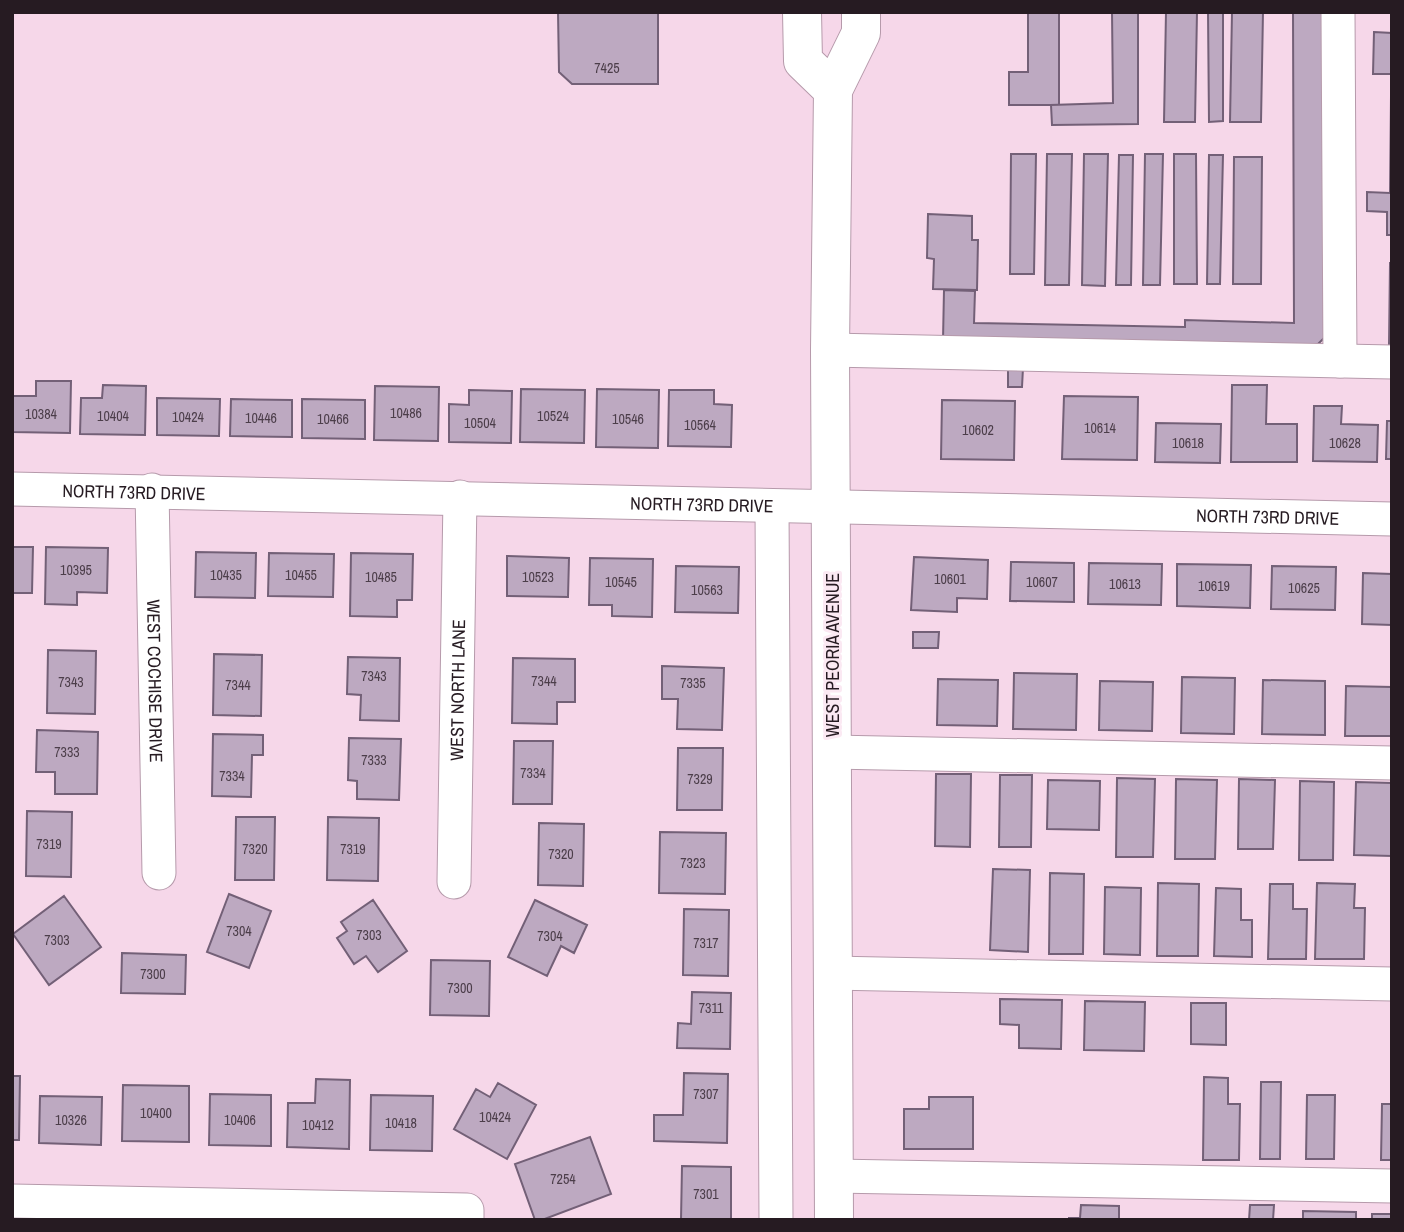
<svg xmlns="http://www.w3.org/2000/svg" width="1404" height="1232" viewBox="0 0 1404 1232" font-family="'Archivo Narrow',sans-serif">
<rect width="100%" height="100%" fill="#f6d7e9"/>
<path fill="#bda9c1" stroke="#736077" stroke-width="2" d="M558,12H658V84H572L559,72Z
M1028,12H1059V105H1009V72H1028Z
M1112,12H1138V124L1052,125L1051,105L1113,103Z
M1166,12H1197L1195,122H1164Z
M1208,12H1223V121L1209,122Z
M1232,12H1263L1261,122H1230Z
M1293,12H1325L1326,336L1314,348L943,340L944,290L975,291L974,323L1185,327V320L1294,323Z
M1374,32L1392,33V74H1373Z
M1391,96L1392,235H1387V212L1367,211V192L1390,193Z
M1011,154H1036L1034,274H1010Z
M1047,154H1072L1069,285H1045Z
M1084,154H1108L1105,286L1082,285Z
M1145,154H1163L1160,285H1143Z
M1174,154H1196L1197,284H1174Z
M1119,155H1133L1131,285H1116Z
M1209,155H1223L1220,284H1207Z
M1234,157H1262L1261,284H1233Z
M928,214L972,216V240H978L977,290L933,289L934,259L927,258Z
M1390,263H1392V345H1389Z
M1008,368H1023L1022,387H1008Z
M36,381H71L70,433L12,432V396H36Z
M103,385L146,386L145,435L80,434L81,398H102Z
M1232,385H1267L1266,424H1297V462H1231Z
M375,386L439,387L438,441L374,440Z
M521,389L585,390L584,443L520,442Z
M597,389L659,390L658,448L596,447Z
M469,390L512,391L511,443L449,442V404L469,405Z
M669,390H714V404L732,405L731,447L668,446Z
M1064,396L1138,397L1137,460L1062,459Z
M157,398L220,399L219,436L157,435Z
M231,399L292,400V437L230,436Z
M302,399L365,400V439L302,438Z
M942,400L1015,401L1014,460L941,459Z
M1314,406H1342L1341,424L1378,425L1377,462L1313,461Z
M1387,421H1392V459H1386Z
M1156,423L1221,424L1220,463L1155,462Z
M12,547H33L32,593H12Z
M46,547L108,548L107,593L77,592V605L45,604Z
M196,552L256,553L255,598L195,597Z
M269,553L334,554L333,597L268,596Z
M351,553L413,554L412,600H397V617L350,616Z
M507,556L569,558L568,597L507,596Z
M914,557L988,560L987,599L957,598V612L911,610Z
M590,558L653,559L652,617L612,616V605H589Z
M1011,562L1074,563V602L1010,601Z
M1089,563L1162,564L1161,605L1088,604Z
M1177,564L1251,565L1250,608L1177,606Z
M676,566L739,567L738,613L675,612Z
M1272,566L1336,567L1335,610L1271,609Z
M1363,573L1392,574V625L1362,624Z
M913,632H939L938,648H913Z
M48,650L96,651L95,714L47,713Z
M214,654L262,655L261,716L213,715Z
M348,657L400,658L399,721L360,720L361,695L347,694Z
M513,658L575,659V702H557V724L512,723Z
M662,666L724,668L722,730L677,729L678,699H662Z
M1014,673L1077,674L1076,730L1013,729Z
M1182,677L1235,678L1234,734L1181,733Z
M938,679L998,680L997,726L937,725Z
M1263,680L1325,681V735L1262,734Z
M1100,681L1153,682L1152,731L1099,730Z
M1346,686L1392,687V736H1345Z
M37,730L98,732L97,794H55V772H36Z
M213,734L263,735V755H252L251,797L212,796Z
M349,738L401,739L399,800L357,799V781L348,780Z
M514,741H553L552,804H513Z
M678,748H723L722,810H677Z
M936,774H971L970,847L935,846Z
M1000,775H1032L1031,847H999Z
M1117,778L1155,779L1153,857H1116Z
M1176,779L1217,780L1215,859H1175Z
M1239,779L1275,780L1273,849H1238Z
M1048,780L1100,781L1099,830L1047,829Z
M1300,781L1334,782L1333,860H1299Z
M1356,782L1392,783V856L1354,855Z
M27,811L72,812L71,877L26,876Z
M236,817H275L274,880H235Z
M328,817L379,818L378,881L327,880Z
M539,823L584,824L583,886L538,885Z
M660,832L726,833L725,894L659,893Z
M993,869L1030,870L1028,952L990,950Z
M1050,873L1084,874L1083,954H1049Z
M1158,883L1199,884L1198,956H1157Z
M1317,883L1355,884L1354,908H1365L1364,959H1315Z
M1270,884H1293V909H1307L1306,959H1268Z
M1105,887L1141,888L1140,955L1104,954Z
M1216,888L1241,889V920H1252V957L1214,956Z
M229,894L271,911L249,968L207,952Z
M64,896L101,947L49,985L13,934Z
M373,900L407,951L378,972L366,956L354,964L337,938L347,931L341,922Z
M535,900L587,925L574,953L561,946L547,976L508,957Z
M684,909L729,910L728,976L683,975Z
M122,953L186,955L185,994L121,993Z
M431,960L490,961L489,1016L430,1015Z
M692,992L731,993L730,1049L677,1048L678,1023L691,1024Z
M1000,999L1062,1000L1061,1049L1019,1048V1025L1000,1024Z
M1085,1001L1145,1002L1144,1051L1084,1050Z
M1191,1003H1226V1045L1191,1044Z
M684,1073L728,1074L727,1143L654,1141V1115H683Z
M12,1076H20L19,1140H12Z
M1204,1077L1228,1078V1104H1240L1239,1160H1203Z
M316,1079L350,1080L349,1149L287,1147L288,1103H315Z
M1261,1082H1281L1280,1159H1260Z
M498,1083L536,1105L507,1159L454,1129L476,1089L490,1097Z
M123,1085L189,1086V1142L122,1141Z
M210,1094L271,1095V1146L209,1145Z
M371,1095L433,1096L432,1151L370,1150Z
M1307,1095H1335L1334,1159H1306Z
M40,1096L102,1097L101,1145L39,1143Z
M929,1097H973V1149H904V1109H929Z
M1382,1104H1392V1160H1381Z
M590,1137L611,1194L542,1220H535L515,1164Z
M682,1166L731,1167V1220H681Z
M1081,1205L1119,1206V1220H1069V1218H1080Z
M1250,1205H1274L1273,1220H1207H1249Z
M1303,1211L1356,1212V1220H1303Z
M1372,1214H1392V1220H1372Z"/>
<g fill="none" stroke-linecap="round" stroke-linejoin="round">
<defs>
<g id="minor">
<path d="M1338,12L1340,361"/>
<path d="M830,350L1392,362"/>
<path id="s1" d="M12,489L1392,519"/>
<path id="s2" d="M152,490L159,873"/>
<path d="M772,506L776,1220"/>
<path d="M832,752L1392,763"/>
<path id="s3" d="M454,882L460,497"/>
<path d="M831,973L1392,984"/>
<path d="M834,1176L1392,1186"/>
<path d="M12,1201L467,1210V1220"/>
</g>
<path id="major" d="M802,12L803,61L833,90
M834,1220L830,350L833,90L861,33V12"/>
</defs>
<use href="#minor" stroke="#b69aab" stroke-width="35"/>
<use href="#major" stroke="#b69aab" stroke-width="40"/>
<use href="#minor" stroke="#fff" stroke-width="33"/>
<use href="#major" stroke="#fff" stroke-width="38"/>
</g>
<g text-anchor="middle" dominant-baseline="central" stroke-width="6" stroke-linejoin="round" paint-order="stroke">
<g font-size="14" fill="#4c3e4a">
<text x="607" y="68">7425</text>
<text x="406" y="413">10486</text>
<text x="41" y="414">10384</text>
<text x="113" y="416">10404</text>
<text x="553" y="416">10524</text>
<text x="188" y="417">10424</text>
<text x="261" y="418">10446</text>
<text x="333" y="419">10466</text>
<text x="628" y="419">10546</text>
<text x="480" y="423">10504</text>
<text x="700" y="425">10564</text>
<text x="1100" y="428">10614</text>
<text x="978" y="430">10602</text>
<text x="1188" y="443">10618</text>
<text x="1345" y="443">10628</text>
<text x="76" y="570">10395</text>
<text x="226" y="575">10435</text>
<text x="301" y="575">10455</text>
<text x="381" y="577">10485</text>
<text x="538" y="577">10523</text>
<text x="950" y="579">10601</text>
<text x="621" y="582">10545</text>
<text x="1042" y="582">10607</text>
<text x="1125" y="584">10613</text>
<text x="1214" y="586">10619</text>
<text x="1304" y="588">10625</text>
<text x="707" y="590">10563</text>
<text x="374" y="676">7343</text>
<text x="544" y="681">7344</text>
<text x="71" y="682">7343</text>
<text x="693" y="683">7335</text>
<text x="238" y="685">7344</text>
<text x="67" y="752">7333</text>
<text x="374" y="760">7333</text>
<text x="533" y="773">7334</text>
<text x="232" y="776">7334</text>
<text x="700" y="779">7329</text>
<text x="49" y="844">7319</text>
<text x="255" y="849">7320</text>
<text x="353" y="849">7319</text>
<text x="561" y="854">7320</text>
<text x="693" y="863">7323</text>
<text x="239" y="931">7304</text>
<text x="369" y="935">7303</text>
<text x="550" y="936">7304</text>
<text x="57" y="940">7303</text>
<text x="706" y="943">7317</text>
<text x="153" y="974">7300</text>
<text x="460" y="988">7300</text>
<text x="711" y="1008">7311</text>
<text x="706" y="1094">7307</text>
<text x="156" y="1113">10400</text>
<text x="495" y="1117">10424</text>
<text x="71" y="1120">10326</text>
<text x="240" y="1120">10406</text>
<text x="401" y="1123">10418</text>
<text x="318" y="1125">10412</text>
<text x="563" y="1179">7254</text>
<text x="706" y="1194">7301</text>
</g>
<g font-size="18" fill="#261b22" stroke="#fbe9f3">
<text stroke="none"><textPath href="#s1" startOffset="122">NORTH 73RD DRIVE</textPath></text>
<text stroke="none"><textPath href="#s1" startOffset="690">NORTH 73RD DRIVE</textPath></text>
<text stroke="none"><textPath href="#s1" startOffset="1256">NORTH 73RD DRIVE</textPath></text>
<text transform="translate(832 655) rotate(-90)">WEST PEORIA AVENUE</text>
<text stroke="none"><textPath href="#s2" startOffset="191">WEST COCHISE DRIVE</textPath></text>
<text stroke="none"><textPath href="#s3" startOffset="192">WEST NORTH LANE</textPath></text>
</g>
</g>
<rect width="1404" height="1232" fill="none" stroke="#261b22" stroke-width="28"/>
</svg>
